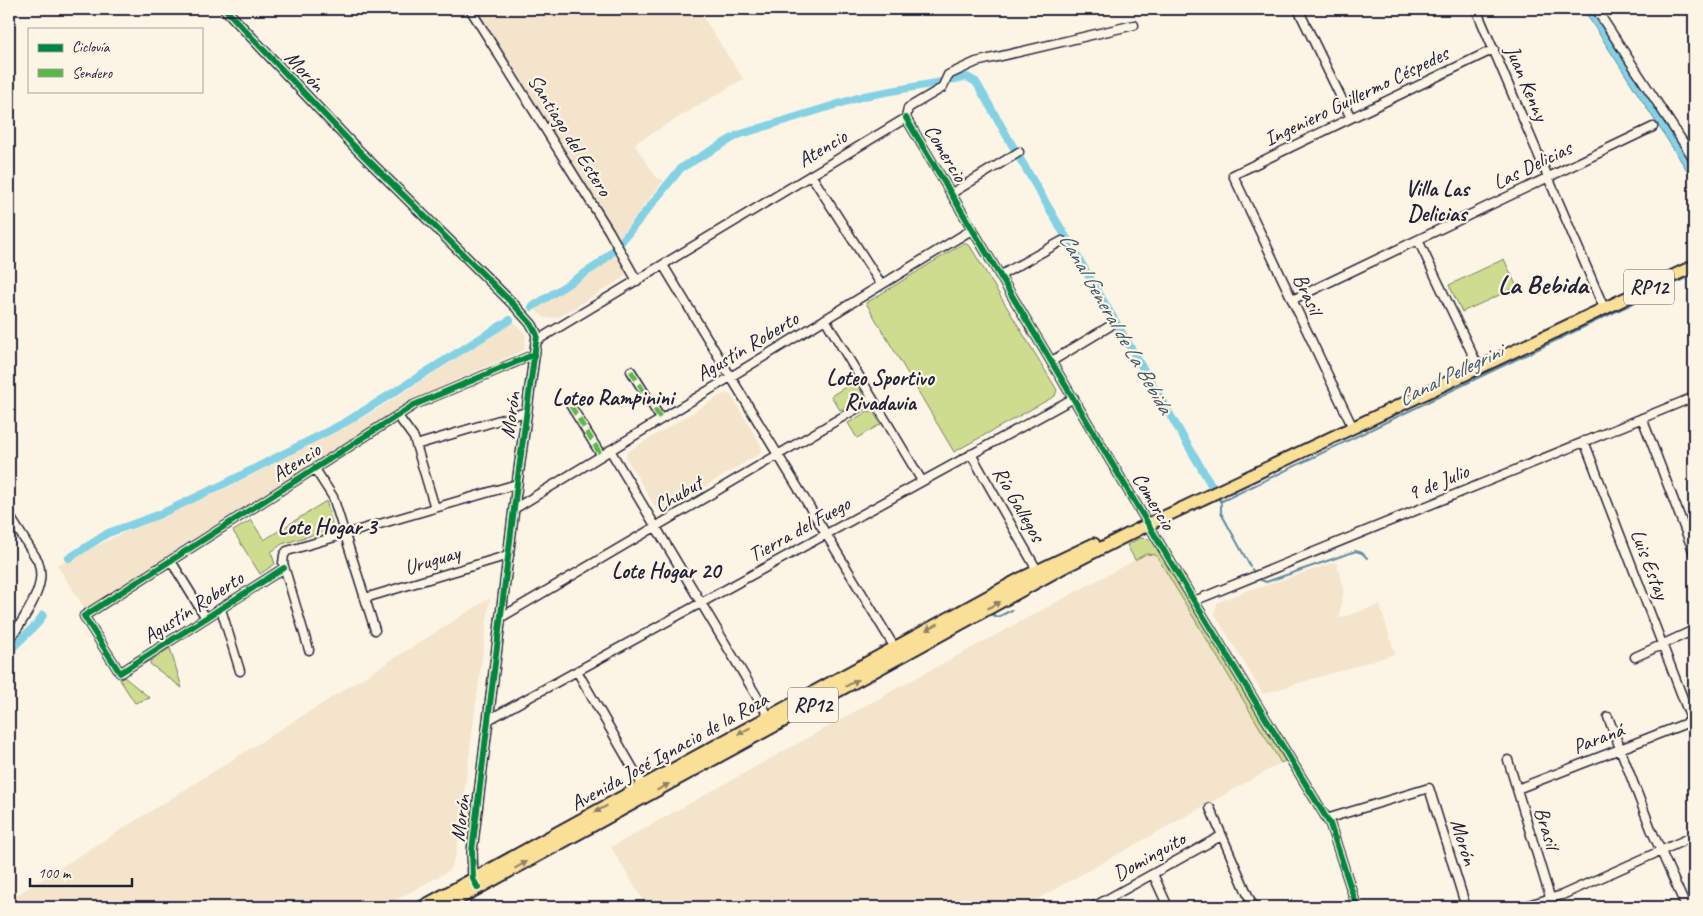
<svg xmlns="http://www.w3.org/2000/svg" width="1703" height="916" viewBox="0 0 1703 916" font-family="Caveat,sans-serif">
<rect width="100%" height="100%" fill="#fcf5e5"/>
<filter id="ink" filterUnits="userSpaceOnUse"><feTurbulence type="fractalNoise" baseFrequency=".02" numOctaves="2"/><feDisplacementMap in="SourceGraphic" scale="10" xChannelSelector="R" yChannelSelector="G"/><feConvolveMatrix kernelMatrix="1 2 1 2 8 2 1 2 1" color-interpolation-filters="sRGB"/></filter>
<g filter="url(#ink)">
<path fill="#f4e4cc" d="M474,9H698L743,79L634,144L657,178L664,180L618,239Z
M614,247L627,271L623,278L559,317L545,318L530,306L603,259Z
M514,322L526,335L524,350L408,402L85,609L57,565L152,519L229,487L371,413Z
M725,393L731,395L762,447L761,453L664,511L657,510L626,458L627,452Z
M1146,554L1156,555L1281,763L1023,907H647L611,847L890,692Z
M1336,562L1344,588L1339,618L1380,605L1395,654L1263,694L1214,613L1218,602L1254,588L1255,589Z
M490,598L456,855L449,871L383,907H9V900Z"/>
<path fill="#cedc90" stroke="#787f66" d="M964,243L970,246L1057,390L1055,396L954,452L866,303Z
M1504,259L1517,287L1462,312L1449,285Z
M855,381L862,392L861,398L840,410L831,396Z
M868,411L873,412L881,424L857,438L848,423Z
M326,501L332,523L330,530L282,544L271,552L275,564L260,574L233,531L251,520L264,540Z
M1140,538L1149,539L1154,542L1285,761L1281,763L1156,555L1146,554L1135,560L1127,545Z
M170,648L182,688L150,664V661Z
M124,677L150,698L135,703L120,680Z"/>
<path fill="#85d1e4" stroke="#5d8ba0" d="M1583,9H1594L1694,162V181Z"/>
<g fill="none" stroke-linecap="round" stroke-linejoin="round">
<path stroke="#5d8ba0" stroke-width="2" d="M1221,503L1219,499L1222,501L1694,274
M1221,505V513L1250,566
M1252,569L1253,571
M1259,579L1266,582L1356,551L1362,553L1367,558
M991,614L998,617L1012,610
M434,907L440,904"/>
<path stroke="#85d1e4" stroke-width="8" d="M949,80L967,77L976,82L1015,150
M1019,157L1213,488
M621,242L681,168L738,135L864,96L941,82
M532,307L599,264L615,249
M69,558L108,533L158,515L226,483L346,422L510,320
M9,651L37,624L43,615"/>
<defs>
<path id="minor" d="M470,9L609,231L637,281
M1298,9L1351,118
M1476,9L1604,308
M1596,9L1694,159
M906,118L1194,601L1330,824L1357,907
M906,118L908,108L942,88L948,75L976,62L1134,25
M811,175L881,284
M952,193L1019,152
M1418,240L1479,368
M663,265L895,648
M1001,275L1062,241
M1292,300L1653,127
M825,319L922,481
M536,341L906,118
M1052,361L1110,326
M631,371L661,419
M571,406L601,455
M398,416L414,438L435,508
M1642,418L1694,553
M1353,428L1233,175L1494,49
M1584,441L1694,727
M416,445L526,412
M610,450L769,717
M971,454L1037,570
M315,469L333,497L375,630
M514,509L973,229
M9,515L38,561C40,567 41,574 40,580C39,595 19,628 9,639
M171,561L206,618
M284,568L120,673L84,616L414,405L535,354
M365,598L509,555
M1194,601L1694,397
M221,609L240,671
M500,618L873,399
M309,650L283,563L284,555L287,551L517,484
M1635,657L1694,630
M577,671L643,786
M1608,717L1651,829L1686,907
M488,720L1074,398
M1508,760L1553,907
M1517,789L1692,721
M1210,808L1253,907
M1326,819L1429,788L1466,907
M1153,874L1168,907
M1093,907L1221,836
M1521,907L1562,895L1694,836"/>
<path id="tertiary" d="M225,9L354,146L515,306L532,325L537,335L517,484L472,851L473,879L475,883"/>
<path id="primary" d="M422,907L1018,580L1094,544
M444,907L1064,567L1149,524L1694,266"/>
</defs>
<use href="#minor" stroke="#22223b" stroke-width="11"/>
<use href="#tertiary" stroke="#22223b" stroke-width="12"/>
<use href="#primary" stroke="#22223b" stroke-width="15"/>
<use href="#minor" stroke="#fcf5e5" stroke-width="8"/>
<use href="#tertiary" stroke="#fcf5e5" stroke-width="9"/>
<use href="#primary" stroke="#fadf96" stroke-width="11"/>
<path stroke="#58b947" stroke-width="5" stroke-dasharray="10 5" stroke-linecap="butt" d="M631,371L661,419
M571,406L601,455"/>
<defs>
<path id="cycleway" d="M225,9L354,146L515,306L532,325L537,335L517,484L472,851L473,879L478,888
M906,118L1194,601L1330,824L1357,907
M284,568L120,673L84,616L414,405L535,354"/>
</defs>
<use href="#cycleway" stroke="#fcf5e5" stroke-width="9"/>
<use href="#cycleway" stroke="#00873e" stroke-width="6"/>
</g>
<defs><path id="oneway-solid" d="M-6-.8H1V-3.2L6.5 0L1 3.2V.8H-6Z" transform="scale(1.25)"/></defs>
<g fill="#8e8068">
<use href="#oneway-solid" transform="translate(994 605) rotate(-29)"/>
<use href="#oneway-solid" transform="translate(932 627) rotate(151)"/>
<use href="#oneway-solid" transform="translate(852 683) rotate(-29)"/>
<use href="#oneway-solid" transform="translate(744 731) rotate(151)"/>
<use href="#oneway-solid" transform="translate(663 787) rotate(-29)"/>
<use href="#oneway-solid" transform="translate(601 809) rotate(151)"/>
<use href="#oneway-solid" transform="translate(521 865) rotate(-29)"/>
</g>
</g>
<g text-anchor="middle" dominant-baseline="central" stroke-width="4.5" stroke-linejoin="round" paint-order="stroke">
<g fill="#fcf5e5" stroke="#63616e" stroke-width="1">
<rect x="1624" y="269.5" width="50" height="35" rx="4"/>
<rect x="788" y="687.5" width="50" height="35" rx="4"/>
</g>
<g font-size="20" font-weight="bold" fill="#22223b">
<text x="1649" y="287">RP12</text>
<text x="813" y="705">RP12</text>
</g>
<g font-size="21" fill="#22223b" stroke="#fcf5e5">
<text transform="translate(305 71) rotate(47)">Morón</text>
<text transform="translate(1527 83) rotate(67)">Juan Kenny</text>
<text transform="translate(1356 96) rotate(-26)">Ingeniero Guillermo Céspedes</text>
<text transform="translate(570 135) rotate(58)">Santiago del Estero</text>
<text transform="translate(822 148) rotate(-31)">Atencio</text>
<text transform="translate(946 153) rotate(59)">Comercio</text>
<text transform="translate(1532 165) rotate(-26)">Las Delicias</text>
<text transform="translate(1308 294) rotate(65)">Brasil</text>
<text transform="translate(747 346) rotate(-31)">Agustín Roberto</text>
<text transform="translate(510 415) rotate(-82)">Morón</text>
<text transform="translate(296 462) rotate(-33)">Atencio</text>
<text transform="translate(1438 482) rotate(-22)">9 de Julio</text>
<text transform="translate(678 494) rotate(-30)">Chubut</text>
<text transform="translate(1154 501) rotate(59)">Comercio</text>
<text transform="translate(1019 504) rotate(60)">Río Gallegos</text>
<text transform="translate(799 529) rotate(-29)">Tierra del Fuego</text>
<text transform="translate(432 560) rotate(-17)">Uruguay</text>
<text transform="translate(1650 564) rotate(69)">Luis Estay</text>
<text transform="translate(193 607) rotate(-33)">Agustín Roberto</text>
<text transform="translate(1598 738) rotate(-21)">Paraná</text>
<text transform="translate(669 751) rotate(-29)">Avenida José Ignacio de la Roza</text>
<text transform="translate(460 818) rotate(-83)">Morón</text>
<text transform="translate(1547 828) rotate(73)">Brasil</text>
<text transform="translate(1464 842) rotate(73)">Morón</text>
<text transform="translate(1149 856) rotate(-29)">Dominguito</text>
</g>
<g font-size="22" font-weight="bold" fill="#22223b" stroke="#fcf5e5">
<text x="1437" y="189">Villa Las<tspan x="1437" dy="25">Delicias</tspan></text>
<text x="880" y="378">Loteo Sportivo<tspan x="880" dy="25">Rivadavia</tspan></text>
<text x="613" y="398">Loteo Rampinini</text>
<text x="327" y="527">Lote Hogar 3</text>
<text x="666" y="571">Lote Hogar 20</text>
</g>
<g font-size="22" font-style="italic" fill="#40576e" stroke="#fcf5e5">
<text transform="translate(1116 323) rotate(60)">Canal General de La Bebida</text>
<text transform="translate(1450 375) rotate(-26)">Canal Pellegrini</text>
</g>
<g font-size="26" font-weight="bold" fill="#22223b" stroke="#fcf5e5">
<text x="1543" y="284">La Bebida</text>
</g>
</g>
<rect width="1703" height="916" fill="none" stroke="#fcf5e5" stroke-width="30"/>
<rect x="15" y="15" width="1673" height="886" fill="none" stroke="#22223b" stroke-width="2" filter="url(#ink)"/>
<rect x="28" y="28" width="175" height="65" fill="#fcf5e5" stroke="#a5a1a1"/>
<rect x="38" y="44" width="25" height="8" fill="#00873e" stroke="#a5a1a1"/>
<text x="72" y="52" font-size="15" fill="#22223b">Ciclovía</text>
<rect x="38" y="69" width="25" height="8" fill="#58b947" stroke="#a5a1a1"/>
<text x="72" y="78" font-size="15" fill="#22223b">Sendero</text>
<path d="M30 878v8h102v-8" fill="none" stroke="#22223b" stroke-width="2.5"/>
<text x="38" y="878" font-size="15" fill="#22223b" stroke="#fcf5e5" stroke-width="4" paint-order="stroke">100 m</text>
</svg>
